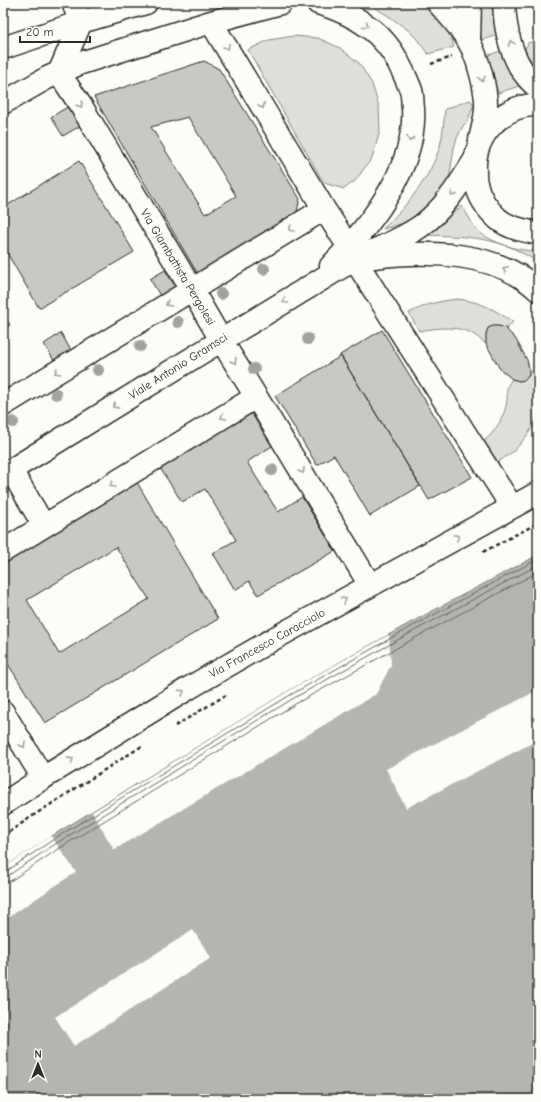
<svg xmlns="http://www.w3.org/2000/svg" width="541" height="1102" viewBox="0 0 541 1102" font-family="'Comic Neue',sans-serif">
<rect width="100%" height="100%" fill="#fdfcf7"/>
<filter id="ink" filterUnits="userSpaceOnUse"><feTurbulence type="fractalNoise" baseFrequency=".025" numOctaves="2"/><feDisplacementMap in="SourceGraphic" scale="8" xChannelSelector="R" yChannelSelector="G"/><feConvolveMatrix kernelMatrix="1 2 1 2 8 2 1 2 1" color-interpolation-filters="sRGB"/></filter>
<g filter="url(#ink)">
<path fill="#dfdeda" stroke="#858482" d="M373,3H423C441,14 448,28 454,47L428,54L416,38L408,30L387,15L375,8Z
M478,3H493L496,36L482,40L480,31Z
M293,36L318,38L340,48L359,63L372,84L379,107L380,131L372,158L355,181L344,189L324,183L248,50L269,40Z
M531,42L535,43L538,45V68L526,54L525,49L528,43Z
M501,51L522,85L498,93L486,56Z
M470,100L474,104L468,120L463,126L457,138L454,148L450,174L441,193L417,217L404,223L383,229C407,205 430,179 440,146C443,134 444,121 445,109Z
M462,206C466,212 475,229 479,232C493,243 521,252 538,251V262C529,257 520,251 510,247C483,236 453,236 424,235Z
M458,299C481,302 494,309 513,322L506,329C500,325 495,325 488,328L486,334V344C482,341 478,337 473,334C458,325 436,328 419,331L409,313C427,304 439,301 458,299Z
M538,369V413L534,425L525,438L514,451L498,462L484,441C495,433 506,414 507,400C508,389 504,390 512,379L519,381L525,380L533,370Z"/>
<path fill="#b5b4b1" stroke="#7e7d7b" d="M538,555V1099H3V868L55,834L290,690L408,624Z"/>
<path fill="#fdfcf7" d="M389,635L391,665L376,694L114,850L92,812L290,690Z
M538,690V740L406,808L386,769Z
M51,836L76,872L3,921V868Z
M193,930L211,958L74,1046L55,1017Z"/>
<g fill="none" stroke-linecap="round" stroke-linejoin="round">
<path stroke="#626261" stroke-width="1" d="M3,871H7L57,837L292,694L409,628L538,559
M3,876L9,875L60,841L294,698L412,632L538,565
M3,883L12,880L63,846L297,703L415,638L538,572"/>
</g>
<path fill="#c9c8c4" stroke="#2b2b2b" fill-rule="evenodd" d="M204,61L219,69L300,199L296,215L199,276L94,97ZM188,117L236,196L205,214L151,127Z
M69,106L80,126L63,136L51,117Z
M79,161L134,252L39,308L3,246V208Z
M165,270L177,289L162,299L150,279Z
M3,314L10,325L3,329Z
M493,326H499L505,328L515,338L519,345L527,360L529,368V375L525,380L519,381L512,379L500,369L486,344V334L488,328Z
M382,330L472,477L429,500L340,355Z
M61,333L73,354L56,364L44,344Z
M341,356L420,486L370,516L334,455L317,465L275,396Z
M250,411L272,446L247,462L250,467L278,512L302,497L335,551L258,595L249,581L235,590L213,553L236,540L205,489L182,502L158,465Z
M135,479L218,619L45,723L3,656V560ZM116,547L149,599L59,654L27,600Z"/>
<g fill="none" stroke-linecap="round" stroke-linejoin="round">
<defs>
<path id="minor" d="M318,3C355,14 385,32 401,68C405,75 408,83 411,90C413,96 412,103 413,108C417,168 370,226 331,266
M438,3C449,15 461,28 469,42C477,55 487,91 486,107C486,118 482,129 480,140
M504,3C505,28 511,57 527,77C530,81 534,84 538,88
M211,22L324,209L349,247
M469,42L470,3
M59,73L83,109L192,290L221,340L260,403L370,585
M59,73L81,22L73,3
M3,103L47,78L81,63L211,22L281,3
M374,257C427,250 497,251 538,290
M355,260L512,507
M3,405L324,209
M11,470L44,526
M3,475C102,414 200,353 299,293C318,282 337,269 356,259C378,248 401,240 421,226C444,209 459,185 474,161
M3,551L256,397
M3,712L43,778"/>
<path id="major" d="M3,48L81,22L146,3
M538,105C502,104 473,136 475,171C475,175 475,180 476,183C479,197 488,210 498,219C509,228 524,231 538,233
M3,804L43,778L189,688L275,638L538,493"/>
</defs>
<use href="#minor" stroke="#2b2b2b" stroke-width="25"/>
<use href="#major" stroke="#2b2b2b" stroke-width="25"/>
<path stroke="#2b2b2b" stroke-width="2.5" stroke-dasharray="4 3" stroke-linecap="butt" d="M533,31L538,29
M431,64L452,57
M483,552L538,523
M175,726L226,695
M3,836L37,813L142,746"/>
<use href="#minor" stroke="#fdfcf7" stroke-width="22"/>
<use href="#major" stroke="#fdfcf7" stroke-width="22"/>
</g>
<g fill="#a2a29f">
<circle cx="264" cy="269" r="6"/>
<circle cx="221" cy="294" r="6"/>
<circle cx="178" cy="322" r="6"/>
<circle cx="308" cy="339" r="6"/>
<circle cx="140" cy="346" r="6"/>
<circle cx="254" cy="369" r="6"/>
<circle cx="98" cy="370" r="6"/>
<circle cx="56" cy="394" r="6"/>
<circle cx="13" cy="422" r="6"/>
<circle cx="272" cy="470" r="6"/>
</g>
<defs><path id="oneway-chevron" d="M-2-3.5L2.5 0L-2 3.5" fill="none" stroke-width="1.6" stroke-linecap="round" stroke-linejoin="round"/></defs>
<g stroke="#9e9e9b">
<use href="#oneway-chevron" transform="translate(366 25) rotate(38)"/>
<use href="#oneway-chevron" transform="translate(511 43) rotate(-108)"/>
<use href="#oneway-chevron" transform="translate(227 47) rotate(59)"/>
<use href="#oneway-chevron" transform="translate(482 79) rotate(77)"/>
<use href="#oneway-chevron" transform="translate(80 105) rotate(57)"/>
<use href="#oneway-chevron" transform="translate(262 106) rotate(59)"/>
<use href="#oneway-chevron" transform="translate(410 139) rotate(99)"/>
<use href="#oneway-chevron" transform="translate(453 194) rotate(129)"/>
<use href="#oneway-chevron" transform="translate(291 229) rotate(149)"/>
<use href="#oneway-chevron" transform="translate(505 269) rotate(-155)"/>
<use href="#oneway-chevron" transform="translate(285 301) rotate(149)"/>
<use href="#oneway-chevron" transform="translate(168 304) rotate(149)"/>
<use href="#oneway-chevron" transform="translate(234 361) rotate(58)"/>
<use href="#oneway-chevron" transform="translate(57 372) rotate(149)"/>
<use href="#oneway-chevron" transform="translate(115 406) rotate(148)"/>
<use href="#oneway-chevron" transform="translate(223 417) rotate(149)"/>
<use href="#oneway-chevron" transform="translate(302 471) rotate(59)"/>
<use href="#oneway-chevron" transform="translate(112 485) rotate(149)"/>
<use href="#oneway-chevron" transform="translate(457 537) rotate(-29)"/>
<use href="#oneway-chevron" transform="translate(344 600) rotate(-29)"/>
<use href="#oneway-chevron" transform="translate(182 692) rotate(-32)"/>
<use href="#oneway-chevron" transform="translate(23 745) rotate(59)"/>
<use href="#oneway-chevron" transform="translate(71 760) rotate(-32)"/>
</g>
</g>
<g text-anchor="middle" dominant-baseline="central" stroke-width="4" stroke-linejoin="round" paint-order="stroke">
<g font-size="12" fill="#2b2b2b" stroke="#fdfcf7">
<text transform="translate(178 267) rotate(59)">Via Giambattista Pergolesi</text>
<text transform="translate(178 366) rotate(-32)">Viale Antonio Gramsci</text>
<text transform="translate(267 643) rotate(-29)">Via Francesco Caracciolo</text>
</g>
</g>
<rect width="541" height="1102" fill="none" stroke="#fdfcf7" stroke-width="16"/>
<rect x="8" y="8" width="525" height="1086" fill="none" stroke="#2b2b2b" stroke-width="1.5" filter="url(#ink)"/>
<g transform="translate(38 1064)" stroke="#fdfcf7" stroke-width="3" paint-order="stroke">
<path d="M0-3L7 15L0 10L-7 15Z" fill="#2b2b2b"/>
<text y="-6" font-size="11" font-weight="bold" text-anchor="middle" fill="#2b2b2b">N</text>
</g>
<path d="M20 36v6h70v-6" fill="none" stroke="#2b2b2b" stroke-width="2"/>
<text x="26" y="36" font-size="12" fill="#2b2b2b" stroke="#fdfcf7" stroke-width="3" paint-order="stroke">20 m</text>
</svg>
